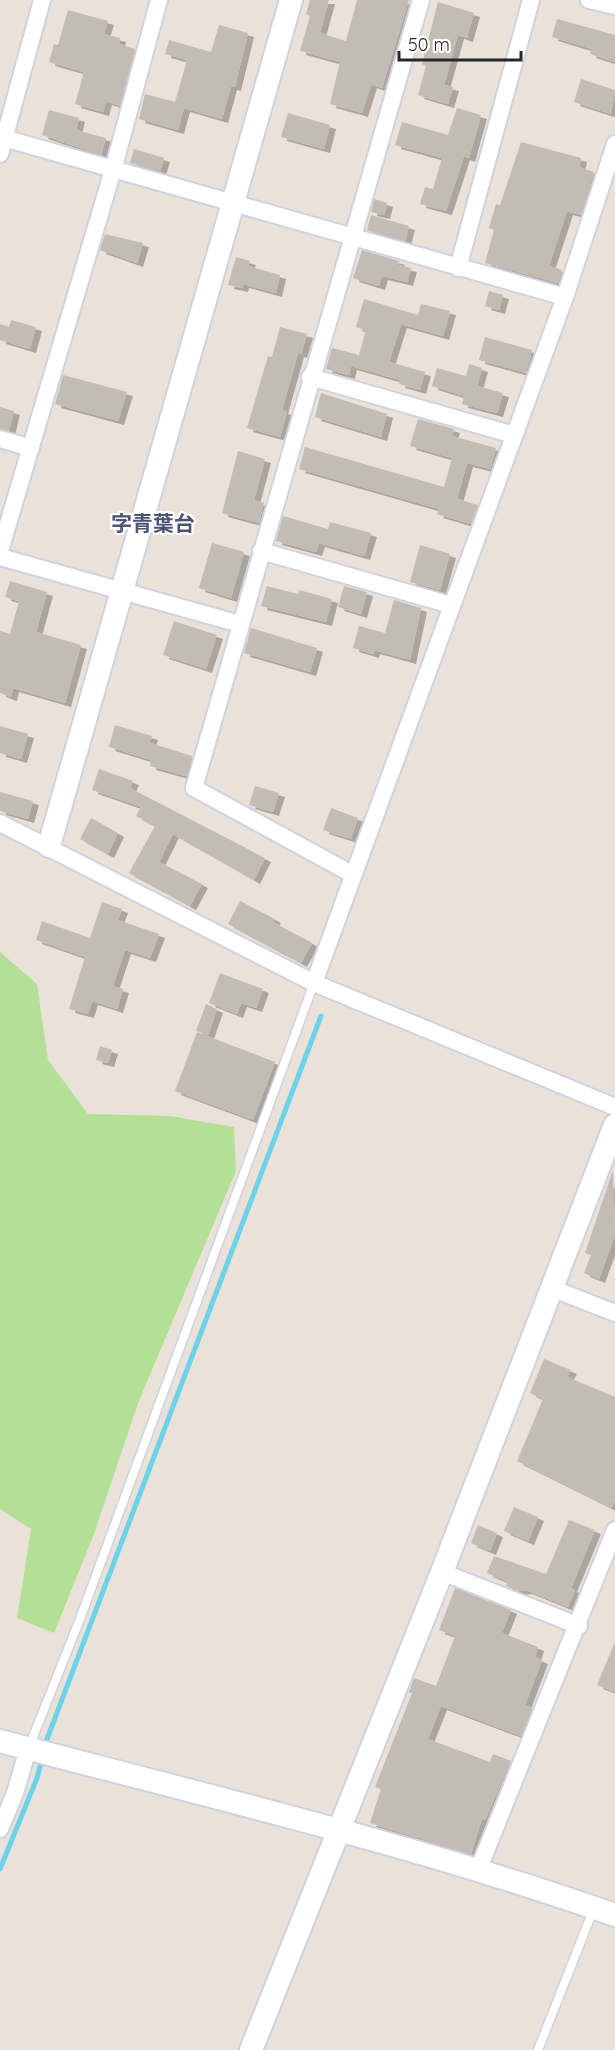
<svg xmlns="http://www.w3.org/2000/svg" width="615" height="2050" viewBox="0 0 615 2050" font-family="Quicksand,'Noto Sans JP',sans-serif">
<defs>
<filter id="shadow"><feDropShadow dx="6" dy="4" stdDeviation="0" flood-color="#0004"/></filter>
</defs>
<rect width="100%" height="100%" fill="#eae1d9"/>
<path fill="#b4e096" d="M0,952L37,984L48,1060L88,1114L170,1116L234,1127L236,1171L138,1403L94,1534L54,1633L17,1618L31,1529L0,1509Z"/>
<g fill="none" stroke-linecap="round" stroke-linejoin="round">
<path stroke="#6dd1ea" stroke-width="5" d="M44,1747L321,1016
M0,1869L37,1778L42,1759"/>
</g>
<path fill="#c2bcb5" filter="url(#shadow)" d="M310,0H329L320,33L346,41L357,0H409L382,88L371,84L362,113L330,104L340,62L300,51L310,16L306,14Z
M438,2L474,13L467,38L458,35L444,85L453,87L448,104L418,95L426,66L422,64Z
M68,10L108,21L104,34L120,38L119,44L135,49L120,106L106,101L103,112L75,104L84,72L49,62L54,44L58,45Z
M557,19L615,35V62L590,54L592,49L552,37Z
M219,25L248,33L235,87L231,86L222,119L184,108L178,130L139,119L145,94L175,102L187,60L165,54L169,40L211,52Z
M581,79L615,90L611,114L574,102Z
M457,108L481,115L469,158L464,156L446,211L420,204L425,187L433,189L442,158L395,145L402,122L448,135Z
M49,110L79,118L76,130L106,138L101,155L42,135Z
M288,113L330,125L324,149L281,137Z
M521,142L581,158L579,167L594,172L581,215L567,211L549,266L562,270L558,283L485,263L494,230L489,228L496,204L500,205Z
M134,149L164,158L160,171L130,163Z
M374,199L387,203L384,215L371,212Z
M371,215L409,226L405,241L367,230Z
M105,234L143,243L137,263L100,250Z
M362,250L399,261L398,265L411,268L407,282L382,276L379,286L353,278Z
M236,257L250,261L248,266L280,275L276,293L243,284L242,288L228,285Z
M489,291L503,295L499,310L485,306Z
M364,299L418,315L421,304L450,311L443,336L401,324L389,362L425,372L420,390L399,384L400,380L351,366L349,375L326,369L332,348L359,355L366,330L356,327Z
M11,320L36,327L30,349L0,340V324L9,327Z
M280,327L307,334L301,354L298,353L282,410L287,412L280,437L247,428L268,356L272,357Z
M485,337L532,350L526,373L479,360Z
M469,364L482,368L477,386L503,393L497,413L462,404L464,396L432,386L437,368L466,376Z
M63,375L127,392L118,421L55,404Z
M321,393L387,414L381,437L315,417Z
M0,407L14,411L9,431L0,429Z
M418,419L454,429L452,436L496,448L490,469L467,463L457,499L478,505L471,524L437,514L439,509L299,469L305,447L444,487L452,458L410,446Z
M238,451L265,459L254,500L264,503L259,523L222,513Z
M283,516L328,529L330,522L371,533L364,556L319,543L316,552L276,541Z
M212,543L244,552L231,598L199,588Z
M420,545L450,554L440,590L410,582Z
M10,581L47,592L36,632L81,645L65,703L13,688L11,697L0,693V631L10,634L19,601L5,597Z
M267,586L298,594L299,590L332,599L326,622L261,606Z
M344,586L367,592L361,614L338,607Z
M394,600L421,608L410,660L374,650L373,654L353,648L359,626L385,633Z
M174,621L217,635L206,669L163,655Z
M251,628L317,648L310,672L244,653Z
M115,725L152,736L150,743L192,756L186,776L150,766L151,760L109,747Z
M0,726L28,734L21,759L0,753Z
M99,769L133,781L130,788L265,858L254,880L173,834L159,862L202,884L190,906L129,873L155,826L136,816L141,807L92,790Z
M255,786L279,793L273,812L249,805Z
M0,792L33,801L28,819L0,811Z
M331,808L358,818L351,839L323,830Z
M91,818L118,833L108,854L80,839Z
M240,901L275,919L273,922L312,943L301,963L228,924Z
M102,902L122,909L118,920L159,934L150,958L125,950L113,986L123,989L117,1009L92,1001L88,1014L69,1009L85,957L36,940L42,921L90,938Z
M220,973L263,989L256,1008L241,1003L237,1014L209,1003Z
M206,1004L217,1009L208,1035L196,1031Z
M197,1032L275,1062L253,1120L175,1091Z
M100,1046L112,1050L108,1063L96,1060Z
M613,1170L615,1235L599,1279L584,1273L591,1255L585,1253Z
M544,1359L571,1370L567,1377L615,1397V1500L612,1508L517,1461L543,1399L530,1393Z
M514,1507L538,1517L528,1541L504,1531Z
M569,1520L595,1530L571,1588L575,1590L568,1607L526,1590L518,1591L506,1586L508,1582L487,1573L494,1556L546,1574Z
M478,1525L497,1533L490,1551L471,1543Z
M455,1588L511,1610L502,1633L538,1647L535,1657L542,1660L525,1705L532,1708L521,1736L441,1706L428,1739L490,1762L493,1754L511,1761L485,1820L482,1819L471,1854L370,1823L381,1789L375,1787L412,1693L409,1692L414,1678L436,1686L455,1636L439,1630Z
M615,1642V1692L597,1685Z"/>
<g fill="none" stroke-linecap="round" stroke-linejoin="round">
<defs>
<path id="lane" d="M29,1747L80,1619L314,983
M538,2050L594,1908"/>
<path id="street" d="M589,0L615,6
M0,137L565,297
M0,154L42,0
M458,268L531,0
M310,377L514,435
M0,439L31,448
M0,551L113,170L159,0
M261,551L451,605
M0,557L240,624
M0,823L314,983L615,1107
M352,874L194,788L421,0
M314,983L565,297L615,144
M551,1288L615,1313
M442,1572L579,1626
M0,1829L15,1793L28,1749
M479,1868L615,1530"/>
<path id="secondary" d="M49,846L291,0
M0,1741C206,1796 413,1844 615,1915
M251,2050L442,1572L615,1125"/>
</defs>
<use href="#lane" stroke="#ced3e0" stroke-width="11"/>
<use href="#street" stroke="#ced3e0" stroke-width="20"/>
<use href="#secondary" stroke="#ced3e0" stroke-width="26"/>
<use href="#lane" stroke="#fff" stroke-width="8"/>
<use href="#street" stroke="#fff" stroke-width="16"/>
<use href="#secondary" stroke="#fff" stroke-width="22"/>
</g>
<g text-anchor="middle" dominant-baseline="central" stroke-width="4.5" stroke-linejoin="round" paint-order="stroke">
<g font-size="21" font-weight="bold" fill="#4a5476" stroke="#fff">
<text x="153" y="523">字青葉台</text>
</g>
</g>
<path d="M399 51v9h122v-9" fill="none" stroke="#272727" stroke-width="3"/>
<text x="408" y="51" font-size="18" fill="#272727" stroke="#ffffff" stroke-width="4.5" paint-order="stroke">50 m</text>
</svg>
